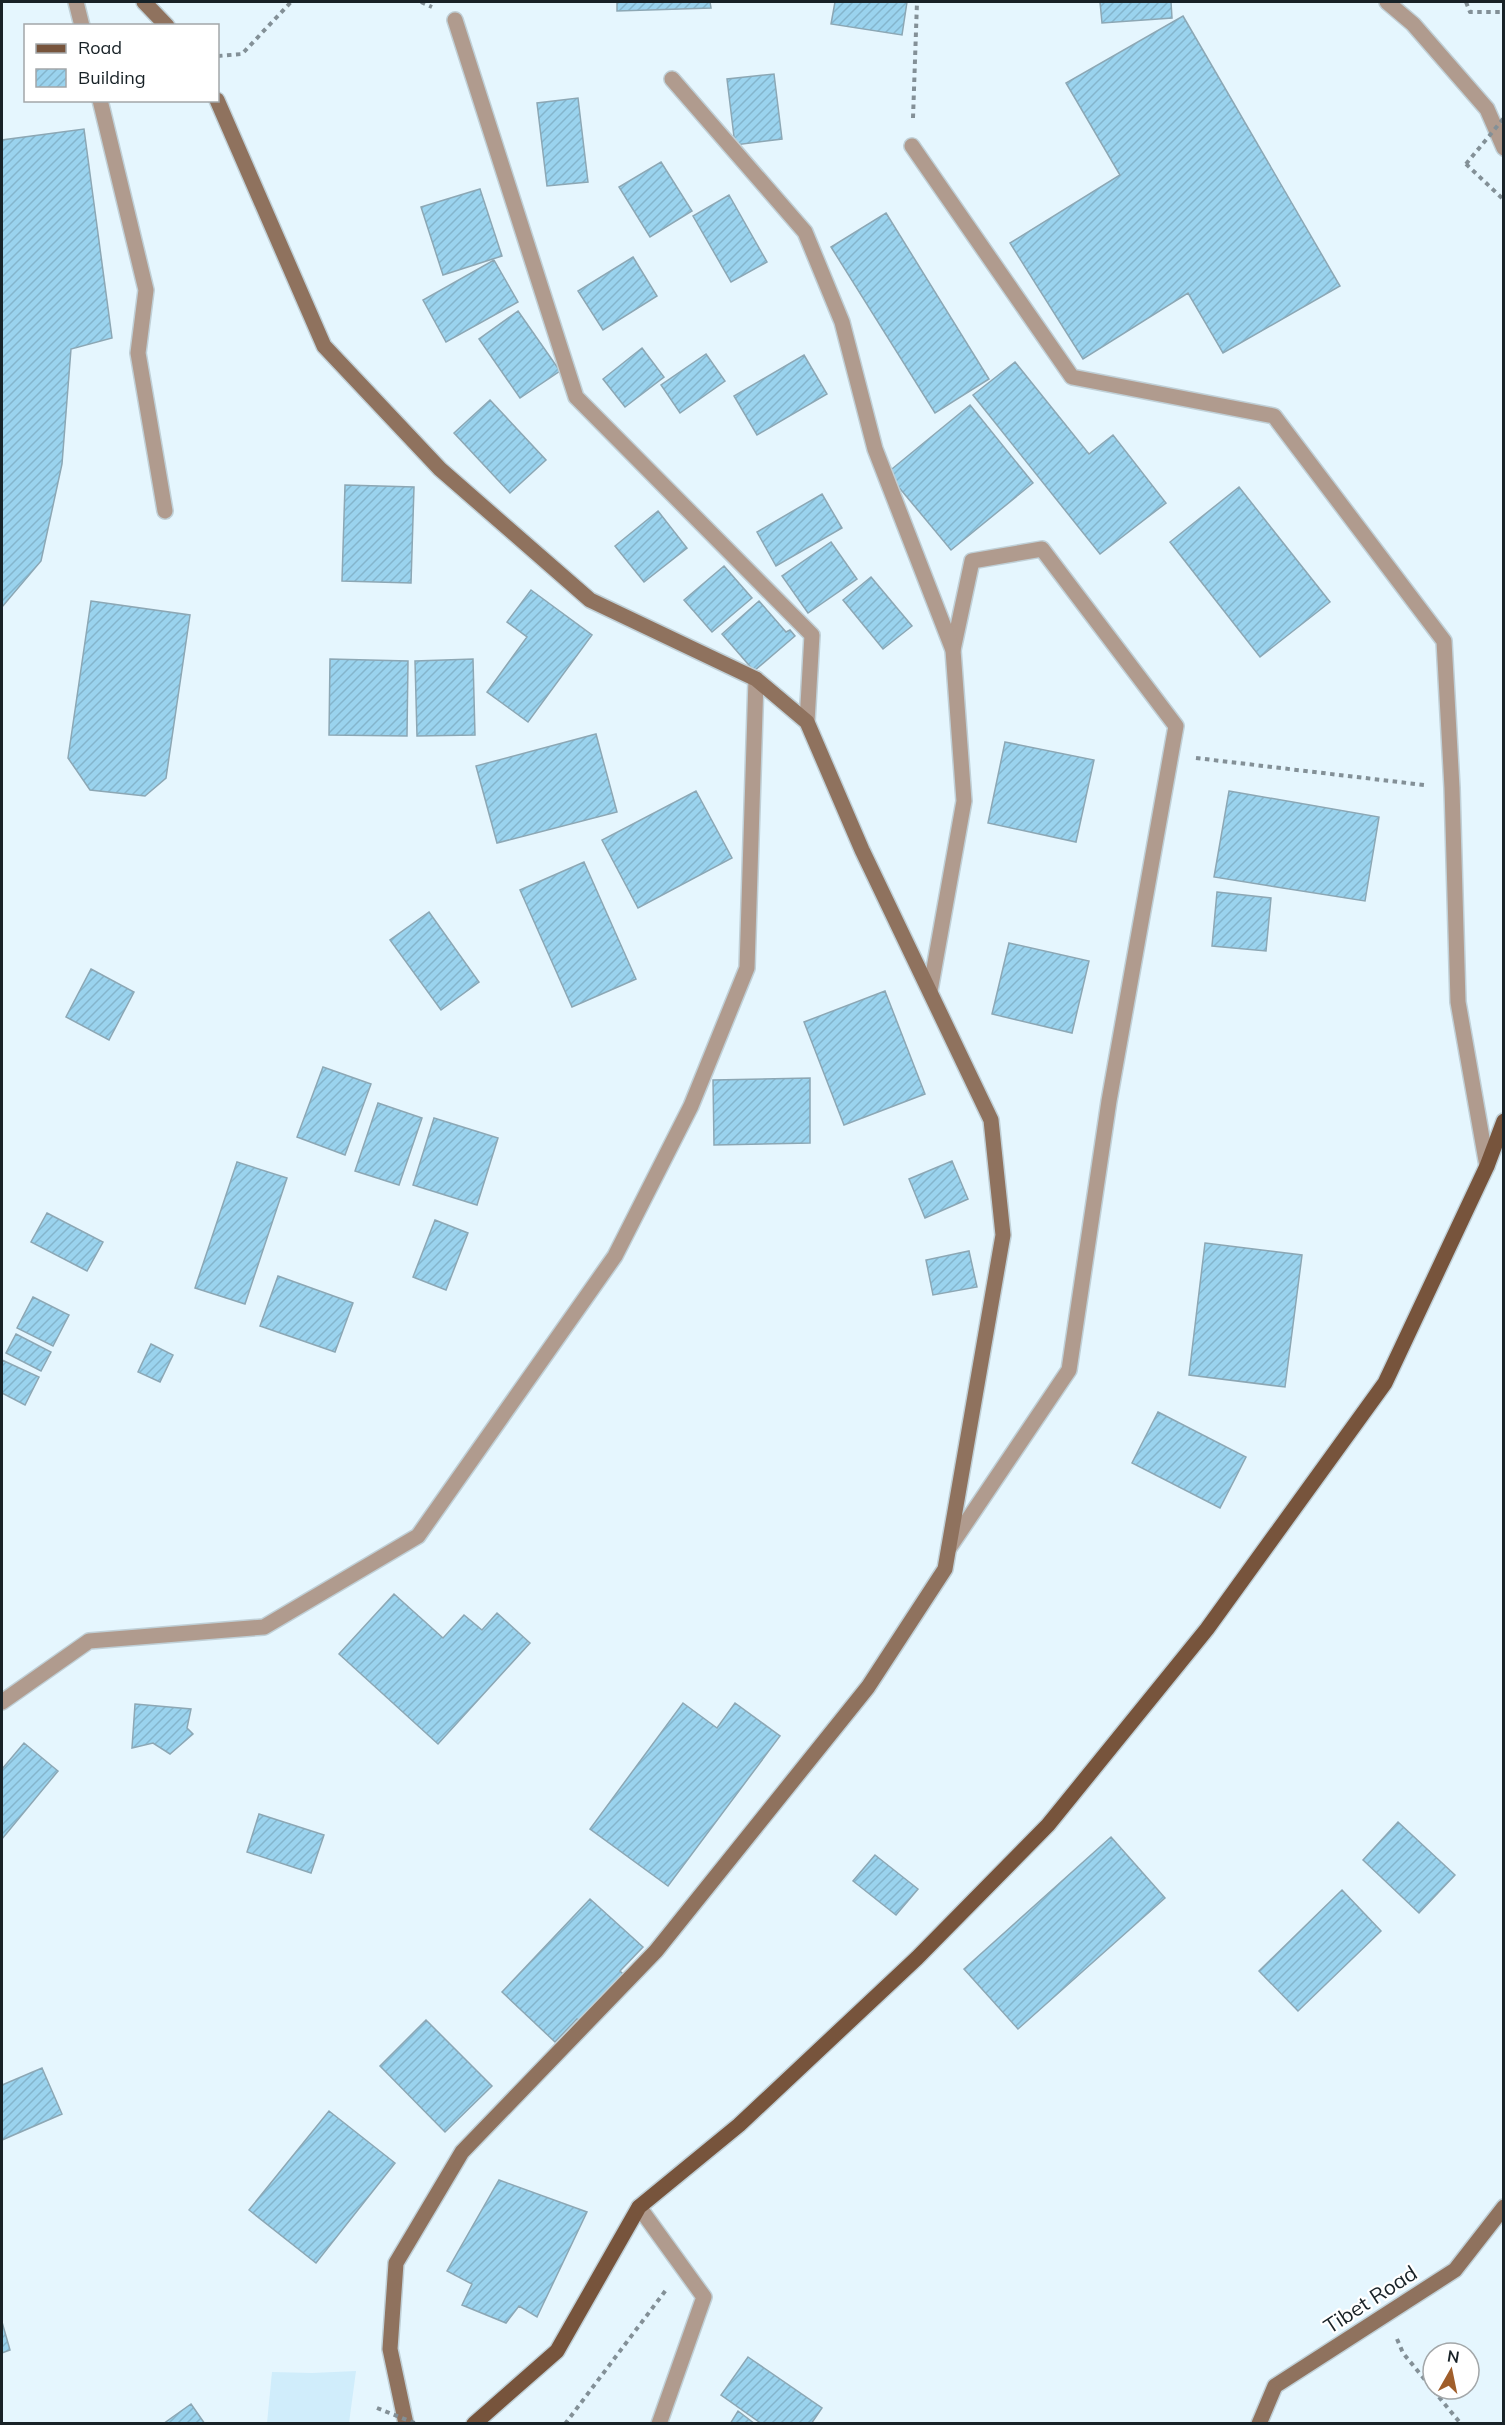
<svg xmlns="http://www.w3.org/2000/svg" width="1505" height="2425" viewBox="0 0 1505 2425" font-family="Mulish,sans-serif">
<defs>
<pattern id="building-hatch" width="6" height="6" patternUnits="userSpaceOnUse" patternTransform="scale(1.5)"><rect width="6" height="6" fill="#9ad3ee"/><path d="M-1 1l2-2M0 6l6-6M5 7l2-2" fill="none" stroke="#84b5cc"/></pattern>
</defs>
<rect width="100%" height="100%" fill="#e5f6fe"/>
<path fill="#d0edfb" d="M356,2371L349,2423H267L272,2372L312,2373Z"/>
<path fill="url(#building-hatch)" stroke="#8ca7b4" stroke-width="1.5" d="M617,2H710L711,8L617,11Z
M835,2H907L902,35L831,24Z
M1100,2H1171L1172,18L1102,23Z
M1183,16L1340,286L1223,353L1188,293L1083,359L1010,243L1120,175L1066,83Z
M774,74L782,139L735,145L727,79Z
M578,98L588,182L547,186L537,103Z
M84,129L112,338L71,349L62,464L41,561L2,607V140Z
M661,162L692,211L650,237L619,187Z
M480,189L502,256L443,275L421,207Z
M729,195L767,262L731,282L693,216Z
M886,213L989,379L935,413L831,247Z
M633,257L657,296L603,330L578,291Z
M494,260L518,302L446,342L423,300Z
M518,311L560,371L520,398L479,339Z
M642,348L664,377L625,407L603,379Z
M706,354L725,381L680,413L661,385Z
M804,355L827,394L757,435L734,396Z
M1015,362L1089,454L1113,435L1166,503L1100,554L973,395Z
M490,400L546,460L510,493L454,433Z
M970,405L1033,483L951,550L887,473Z
M345,485L414,487L411,583L342,581Z
M1239,487L1330,602L1260,657L1170,542Z
M822,494L842,528L776,566L757,532Z
M658,511L687,548L644,582L615,546Z
M831,542L857,579L808,613L782,576Z
M724,566L752,598L712,632L684,600Z
M871,577L912,626L883,649L843,600Z
M531,590L592,635L528,722L487,692L527,637L507,622Z
M91,601L190,615L166,778L145,796L90,790L68,758Z
M759,601L786,632L790,630L795,636L754,671L722,634Z
M330,659L408,661L407,736L329,735Z
M473,659L475,735L417,736L415,661Z
M596,734L617,812L497,843L476,766Z
M1005,742L1094,760L1076,842L988,823Z
M696,791L732,858L638,908L602,840Z
M1229,791L1379,817L1365,901L1214,877Z
M584,862L636,979L572,1007L520,890Z
M1217,892L1271,898L1266,951L1212,946Z
M429,912L479,982L441,1010L390,940Z
M1009,943L1089,961L1072,1033L992,1014Z
M91,969L134,992L109,1040L66,1017Z
M885,991L925,1094L844,1125L804,1022Z
M323,1067L371,1084L345,1155L297,1137Z
M810,1078V1143L714,1145L713,1080Z
M378,1103L422,1118L399,1185L355,1171Z
M434,1118L498,1138L477,1205L413,1185Z
M952,1161L968,1199L925,1218L909,1179Z
M237,1162L287,1178L245,1304L195,1288Z
M47,1213L103,1242L87,1271L31,1242Z
M435,1220L468,1233L446,1290L413,1277Z
M1205,1243L1302,1255L1285,1387L1189,1375Z
M969,1251L977,1287L933,1295L926,1260Z
M278,1276L353,1303L335,1352L260,1326Z
M33,1297L69,1315L53,1346L17,1328Z
M16,1334L51,1352L41,1371L6,1353Z
M151,1344L173,1355L160,1382L138,1372Z
M2,1360L39,1377L25,1405L2,1393Z
M1158,1412L1246,1457L1220,1508L1132,1463Z
M394,1594L443,1638L464,1615L482,1630L497,1613L530,1643L438,1744L339,1654Z
M683,1703L717,1728L735,1703L780,1736L668,1886L590,1829Z
M135,1704L191,1709L187,1728L193,1734L170,1754L153,1743L132,1748Z
M24,1743L58,1771L2,1839V1769Z
M259,1814L324,1835L311,1873L247,1852Z
M1398,1822L1455,1875L1419,1913L1363,1860Z
M1111,1837L1165,1898L1018,2029L964,1969Z
M875,1855L918,1889L896,1915L853,1881Z
M1342,1890L1381,1931L1298,2011L1259,1971Z
M590,1899L643,1947L620,1971L624,1975L580,2021L577,2019L555,2042L502,1992Z
M426,2020L492,2086L445,2132L380,2066Z
M42,2068L62,2114L2,2140V2085Z
M329,2111L395,2163L316,2263L249,2210Z
M499,2180L587,2212L537,2317L519,2306L506,2323L462,2305L472,2284L447,2271Z
M2,2322L10,2350L2,2353Z
M748,2357L822,2408L811,2424H762L721,2395Z
M191,2404L205,2424H163Z
M738,2411L755,2424H730Z"/>
<g fill="none" stroke-linecap="round" stroke-linejoin="round">
<defs>
<path id="lane" d="M949,1548L1069,1370L1109,1101L1176,726L1042,549L972,561L953,650
M639,2207L704,2297L659,2424"/>
<path id="street" d="M76,2L82,26
M1387,2L1413,24L1487,109L1504,148
M455,20L576,397L812,635L807,722
M672,79L805,232L842,322L875,449L953,650L964,801L930,991
M100,100L146,290L138,353L165,511
M912,146L1072,377L1274,416L1444,641L1452,788L1458,1002L1487,1166
M2,1702L89,1641L264,1627L418,1536L615,1256L691,1106L747,968L756,679"/>
<path id="secondary" d="M144,2L167,26
M217,100L324,346L440,469L590,600L756,679L807,722L862,850L991,1120L1003,1235L945,1569L868,1687L656,1951L462,2152L396,2263L390,2349L406,2424
M1259,2424L1275,2386L1455,2270L1504,2207"/>
<path id="primary" d="M474,2424L557,2351L639,2207L739,2125L917,1958L1048,1825L1207,1629L1385,1383L1487,1166L1504,1121"/>
</defs>
<use href="#lane" stroke="#c0d0d7" stroke-width="18"/>
<use href="#street" stroke="#c0d0d7" stroke-width="18"/>
<use href="#secondary" stroke="#c0d0d7" stroke-width="18"/>
<use href="#primary" stroke="#c0d0d7" stroke-width="18"/>
<path stroke="#839097" stroke-width="4" stroke-dasharray="4.5 4.5" stroke-linecap="butt" d="M421,2L432,7
M1466,2L1470,12H1504
M218,56L242,54L291,2
M913,118L917,2
M1466,164L1504,200
M1196,758L1424,785
M1397,2339L1403,2353L1461,2424
M565,2424L666,2290"/>
<use href="#lane" stroke="#b09b8e" stroke-width="15"/>
<use href="#street" stroke="#b09b8e" stroke-width="15"/>
<use href="#secondary" stroke="#8f725e" stroke-width="15"/>
<use href="#primary" stroke="#77543c" stroke-width="15"/>
<path stroke="#839097" stroke-width="4" stroke-dasharray="4.5 4.5" stroke-linecap="butt" d="M1466,164L1504,118
M377,2408L417,2424"/>
</g>
<g text-anchor="middle" dominant-baseline="central" stroke-width="4.5" stroke-linejoin="round" paint-order="stroke">
<g font-size="21" fill="#182227" stroke="#fff">
<text transform="translate(1370 2299) rotate(-33)">Tibet Road</text>
</g>
</g>
<rect width="1505" height="2425" fill="none" stroke="#182227" stroke-width="6"/>
<rect x="24" y="24" width="195" height="78" fill="#ffffff" stroke="#a3a7a9" stroke-width="1.5"/>
<rect x="36" y="44" width="30" height="9" fill="#77543c" stroke="#a3a7a9" stroke-width="1.5"/>
<text x="78" y="54" font-size="18" fill="#182227">Road</text>
<rect x="36" y="69" width="30" height="18" fill="url(#building-hatch)" stroke="#a3a7a9" stroke-width="1.5"/>
<text x="78" y="84" font-size="18" fill="#182227">Building</text>
<g transform="translate(1451 2371) rotate(9)"><circle r="28" fill="#ffffff" stroke="#a3a7a9" stroke-width="1.5"/>
<path d="M0-4.5L10 22L0 15L-10 22Z" fill="#a05e2b"/>
<text y="-9" font-size="16" font-weight="bold" text-anchor="middle" fill="#182227">N</text>
</g>
</svg>
